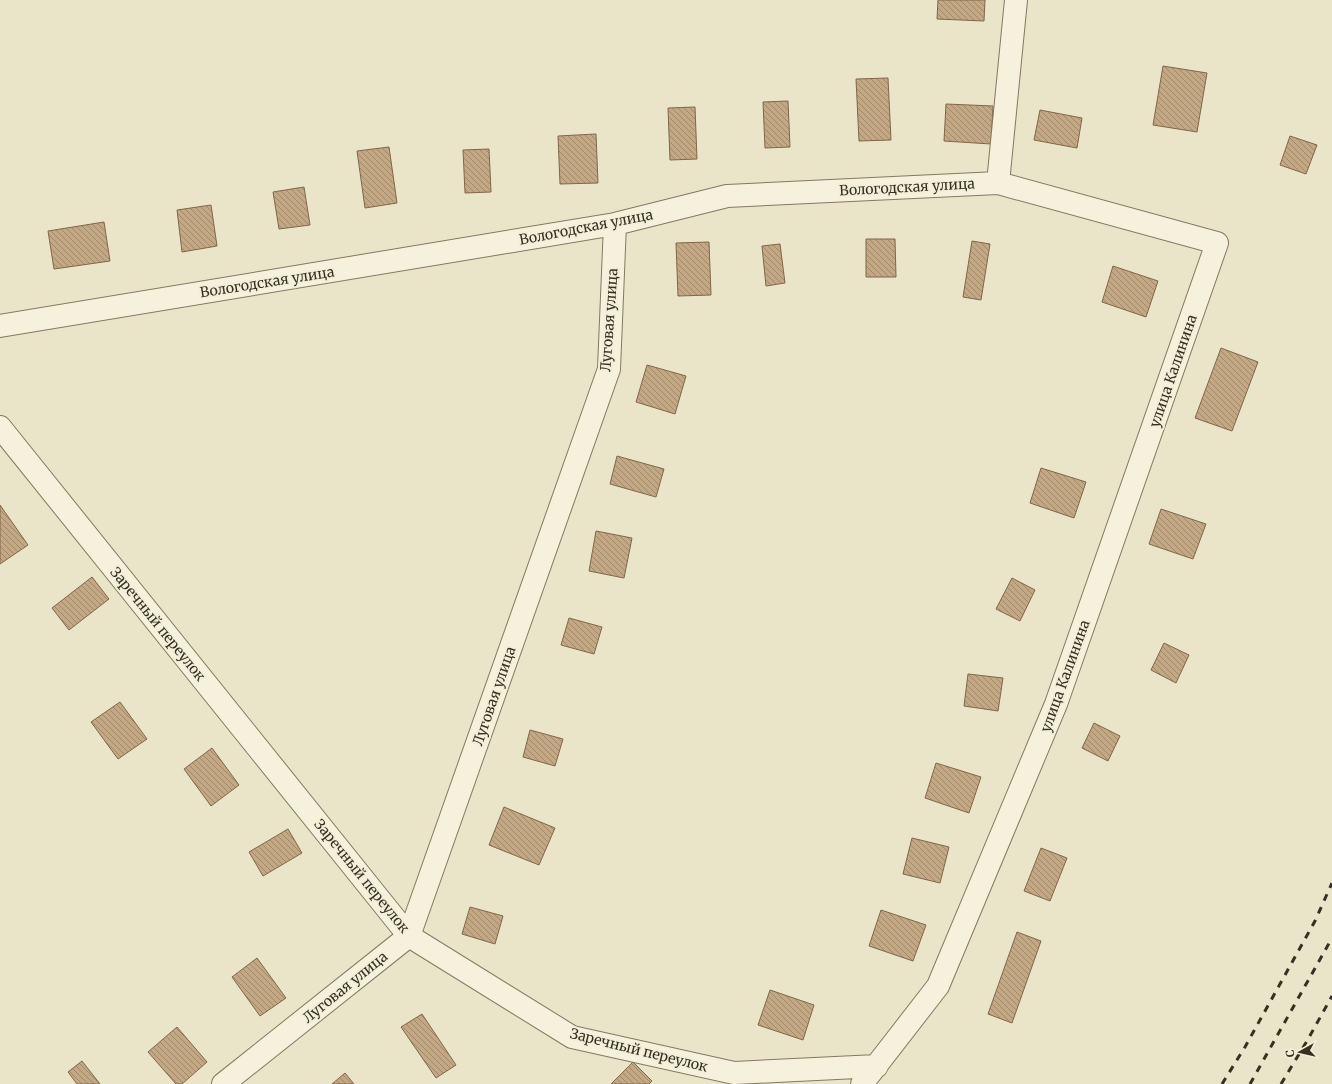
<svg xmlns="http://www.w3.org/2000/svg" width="1332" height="1084" viewBox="0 0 1332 1084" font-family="Merriweather,serif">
<defs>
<pattern id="building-back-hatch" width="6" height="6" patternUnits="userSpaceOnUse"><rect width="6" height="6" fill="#c4a783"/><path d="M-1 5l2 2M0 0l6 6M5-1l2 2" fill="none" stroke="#a0886b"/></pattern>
</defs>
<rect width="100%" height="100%" fill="#eae5c9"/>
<path fill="url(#building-back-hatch)" stroke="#816648" d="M938,0H985L984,21L937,19Z
M1163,66L1207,73L1197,132L1153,125Z
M888,78L891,140L859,141L856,79Z
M788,101L790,147L765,148L763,102Z
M946,104L993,106L991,144L944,141Z
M695,107L697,159L670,160L668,108Z
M1040,110L1082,118L1077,148L1034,140Z
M596,134L598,183L560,184L558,136Z
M1290,136L1317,145L1306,174L1280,165Z
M389,147L397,203L365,208L357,151Z
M489,149L491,192L465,193L463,150Z
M304,187L310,225L279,229L273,192Z
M211,205L217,246L182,252L177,210Z
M104,222L110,261L54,269L48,231Z
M866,239H895L896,277H866Z
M972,241L990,244L981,300L963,297Z
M709,242L711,295L678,296L676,243Z
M780,244L785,283L766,286L762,246Z
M1113,266L1158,281L1146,317L1102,302Z
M1221,348L1258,362L1232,431L1195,418Z
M647,365L686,376L675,414L636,402Z
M617,456L664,469L656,497L610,484Z
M1041,468L1086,482L1074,518L1030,503Z
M0,505L28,545L0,564Z
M1161,509L1206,524L1193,559L1149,544Z
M596,531L632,538L624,578L589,571Z
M92,577L109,599L69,630L52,608Z
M1012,578L1035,590L1020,621L996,609Z
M569,618L602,627L594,654L561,645Z
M1164,643L1189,655L1176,683L1151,670Z
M968,674L1003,678L998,711L964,706Z
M120,702L147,739L118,759L91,722Z
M1094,723L1120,736L1108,761L1082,748Z
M530,730L563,739L555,766L523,757Z
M212,748L239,785L211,806L184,769Z
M936,763L981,777L969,813L925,798Z
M504,807L555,828L539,865L489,845Z
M288,829L302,853L263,876L249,852Z
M912,838L949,847L940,883L903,874Z
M1041,848L1067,858L1050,901L1024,891Z
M470,907L503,916L495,944L462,934Z
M881,910L926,925L913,961L869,946Z
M1017,932L1041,941L1012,1023L988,1014Z
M257,958L286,998L260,1016L232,977Z
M770,990L814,1005L803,1040L758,1025Z
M422,1014L456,1065L436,1078L401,1027Z
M177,1027L207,1062L182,1084H176L148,1052Z
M82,1061L100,1084H77L68,1072Z
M633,1062L652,1081L649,1084H611Z
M345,1073L354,1084H332Z"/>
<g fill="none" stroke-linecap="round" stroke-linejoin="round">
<defs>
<path id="minor" d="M998,183L1016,0
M0,326L615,224L727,196L998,183L1217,243L1056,704L938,986L862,1084
M0,427L409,936L572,1037L734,1073L877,1066
M223,1084L409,936L609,369L615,224"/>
</defs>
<use href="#minor" stroke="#857860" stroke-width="24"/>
<use href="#minor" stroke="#f6f1dc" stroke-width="22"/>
<path stroke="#372f22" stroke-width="3" stroke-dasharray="7 7" stroke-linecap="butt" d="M1222,1084L1245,1047L1315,921L1332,883
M1250,1084L1332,938
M1281,1084L1307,1041L1332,996"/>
</g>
<g text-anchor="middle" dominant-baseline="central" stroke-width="4" stroke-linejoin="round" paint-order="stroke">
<g font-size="14" fill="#372f22" stroke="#f2eed8">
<text transform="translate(907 187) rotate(-3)">Вологодская улица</text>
<text transform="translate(586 227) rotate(-11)">Вологодская улица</text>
<text transform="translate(267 282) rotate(-9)">Вологодская улица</text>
<text transform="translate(609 320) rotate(-86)">Луговая улица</text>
<text transform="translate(1173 371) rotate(-71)">улица Калинина</text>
<text transform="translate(158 624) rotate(51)">Заречный переулок</text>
<text transform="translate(1065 676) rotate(-70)">улица Калинина</text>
<text transform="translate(494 696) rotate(-71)">Луговая улица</text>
<text transform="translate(362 876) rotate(51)">Заречный переулок</text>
<text transform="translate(345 987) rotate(-39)">Луговая улица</text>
<text transform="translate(639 1050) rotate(14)">Заречный переулок</text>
</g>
</g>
<g transform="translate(1300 1052) rotate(262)" stroke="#f2eed8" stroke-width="3" paint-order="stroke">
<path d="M0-3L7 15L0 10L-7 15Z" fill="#372f22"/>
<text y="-6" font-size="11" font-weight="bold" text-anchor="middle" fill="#372f22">С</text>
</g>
</svg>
